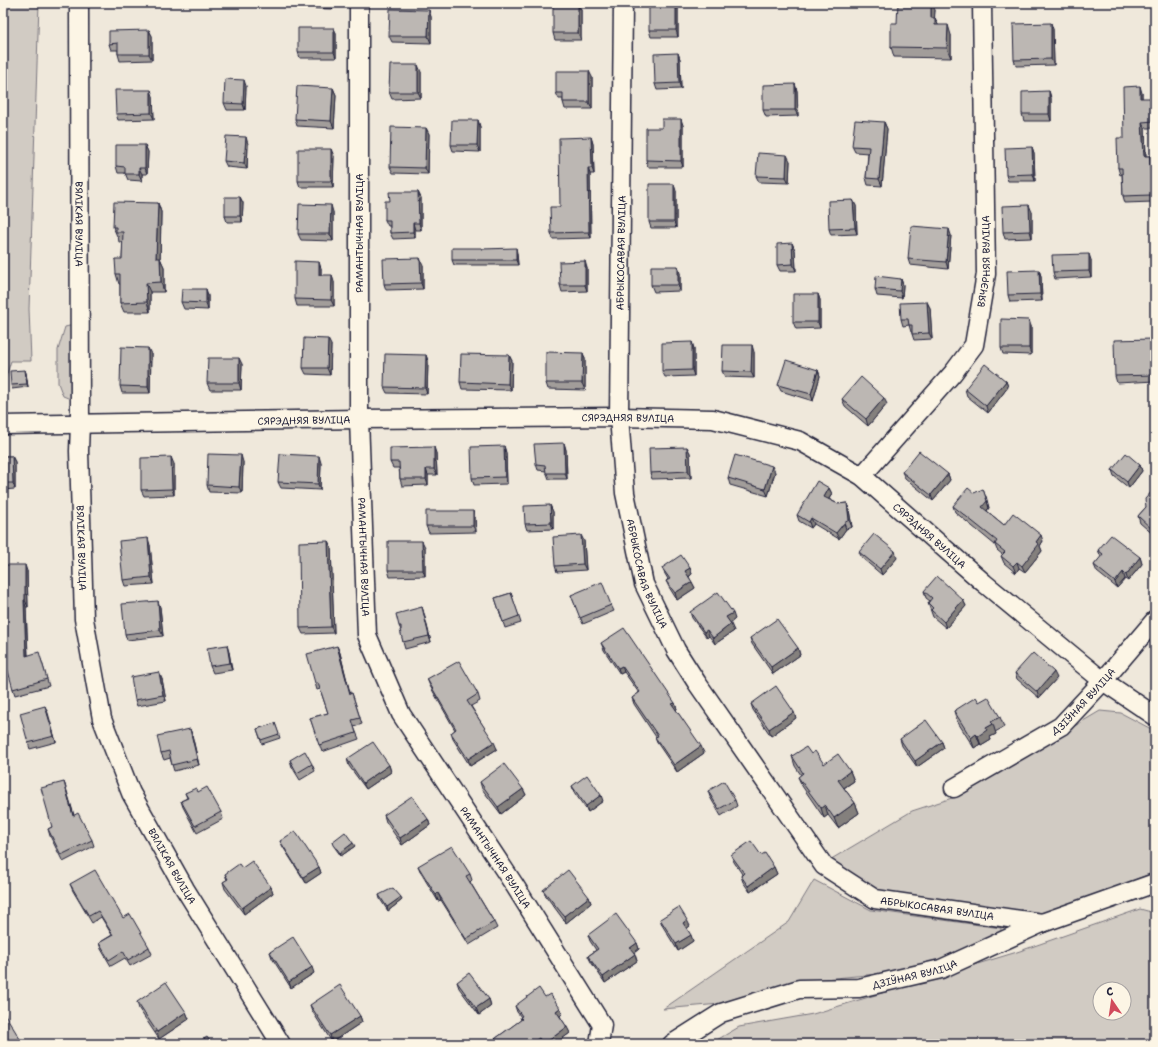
<svg xmlns="http://www.w3.org/2000/svg" width="1158" height="1047" viewBox="0 0 1158 1047" font-family="'Shantell Sans',sans-serif">
<rect width="100%" height="100%" fill="#efe8db"/>
<filter id="ink" filterUnits="userSpaceOnUse"><feTurbulence type="fractalNoise" baseFrequency=".025" numOctaves="2"/><feDisplacementMap in="SourceGraphic" scale="8" xChannelSelector="R" yChannelSelector="G"/><feConvolveMatrix kernelMatrix="1 2 1 2 8 2 1 2 1" color-interpolation-filters="sRGB"/></filter>
<g filter="url(#ink)">
<path fill="#d1cbc3" stroke="#7a767f" fill-rule="evenodd" d="M3,3H39L29,309L31,361H11L5,380L3,382Z
M78,324L73,400L63,396L58,383V350L65,327Z
M1100,711L1121,713L1155,731V872L1039,917L874,892L828,861L912,811L955,797Z
M814,880L871,910L1001,928V933L951,958L888,973L803,981L720,1004L663,1009L789,922Z
M1140,909L1155,913V1044H710L739,1027L813,1014L1017,952ZM1100,989H1124V1013H1100Z"/>
<g fill="none" stroke-linecap="round" stroke-linejoin="round">
<defs>
<g id="minor">
<path id="s1" d="M79,3L80,423L79,451L84,619L102,719L131,793L185,889L281,1044"/>
<path id="s2" d="M359,3V419L367,635L401,714L515,886L602,1025L599,1044"/>
<path id="s3" d="M623,3L619,417L625,493L644,584L676,650L697,683L824,866L875,899L1042,923"/>
<path id="s4" d="M3,425L359,419L619,417L713,419L800,441L862,476L984,583L1103,681L1155,716"/>
<path id="s5" d="M862,476L953,373L974,345L986,274L982,3"/>
<path id="s6" d="M954,788L1061,726L1103,681L1155,620"/>
<path id="s7" d="M672,1044L721,1013L799,989L859,988L941,969L1042,923L1155,883"/>
</g>
</defs>
<use href="#minor" stroke="#22223b" stroke-width="21"/>
<use href="#minor" stroke="#fcf5e5" stroke-width="18"/>
</g>
<path fill="#a29d9a" stroke="#22223b" d="M298,3H333V9L300,8Z
M678,3V37H651L649,30Z
M755,3H786V5H756Z
M429,10L431,17V43L392,42L389,36Z
M581,10V40H555L553,33Z
M935,10L934,18H935L938,25L951,35V58L894,57L891,47L897,23Z
M334,28L336,34V58H300L298,52Z
M1053,29L1054,65L1016,66L1014,60Z
M149,30L152,36V60L120,61L118,54V50H111L109,44Z
M678,53L680,59L681,89L657,90L655,84Z
M421,72V98L392,99L389,92Z
M592,77V109H565L563,102V99H559L556,93Z
M795,84L797,91L798,116L766,117L763,110Z
M246,86L245,110H227L224,103Z
M333,88L336,95L334,128L297,126L295,119Z
M1049,91L1051,98V121H1024L1022,114Z
M1142,93V98L1155,103V128H1145L1146,156H1150L1152,163L1153,202L1125,203L1123,196L1122,174L1120,175L1118,168L1124,138Z
M153,96L154,119L118,120L116,114Z
M478,120L480,127V152L453,151L451,145Z
M884,122L887,129L882,186L868,185L866,178L868,153L855,152L852,146Z
M683,125V167H648L646,160Z
M426,128L429,134L428,174L393,173L390,167Z
M591,137L593,144L594,174H590L591,238L553,239L551,233L560,207Z
M248,144L247,169L227,167L224,161Z
M145,145L148,152L147,174H142V181L128,180L125,173H118L116,166Z
M1032,147L1034,153L1035,181H1008L1006,175Z
M334,156L333,187H300L298,181Z
M790,161L789,183L759,182L756,176Z
M676,191V228H651L649,222Z
M418,192L421,198V230H415V238L393,239L390,233V226H388L385,220L390,201Z
M240,197L243,203L242,222H227L225,216Z
M853,200L856,206L857,234L831,235L829,229Z
M158,203L161,212L160,258L164,267V292H150V312H124L120,303V284H119L116,274L122,259L123,242H119L118,236H117L113,227Z
M333,212V241L301,240L298,234Z
M1032,212V238L1005,239L1003,232Z
M951,235L948,269L910,265L908,259Z
M792,243L795,250L796,271H780L777,265Z
M482,249L517,253L518,265H454L452,260Z
M1091,260V277L1055,279L1053,272Z
M423,265V289L386,290L384,284Z
M321,268V275L334,282V306H297L295,299Z
M587,268V291L562,292L560,285Z
M1039,270L1041,276L1042,301L1010,302L1008,295Z
M680,273V291L654,292L651,285Z
M901,279L903,285L902,298L877,296L875,289Z
M206,289L208,296V310L184,309L181,302Z
M818,294L820,300V328L796,329L793,322Z
M927,302L930,308L932,339L914,340L912,334V332H911L909,325L903,326L901,319Z
M1031,326V355L1003,354L1001,348Z
M1152,339L1155,346V381L1117,383L1115,376Z
M692,342L694,349V376L665,377L662,371Z
M331,345L330,375L306,374L303,368Z
M754,352V378L725,377L722,371Z
M583,353L585,359V390L548,389L546,383Z
M151,354L150,393H122L120,386Z
M426,355L428,361L427,394L387,393L384,387Z
M509,355L512,361L511,390L462,389L460,382Z
M242,364L241,390H210L207,383Z
M25,370L26,373L28,387L12,389L11,385Z
M818,370L820,376L813,401L781,391L778,385Z
M1006,381L1008,387L988,413L967,396L965,389Z
M842,399L887,404L868,426L845,406Z
M564,443L566,450L567,479H549L546,471L538,470L536,464Z
M504,446L506,453L507,484L474,485L472,478Z
M687,447L690,453L691,478L652,479L650,473Z
M436,453L437,475H428V485L402,486L400,479L399,468H393L390,462Z
M3,456H12L15,462V489L3,490Z
M243,462L242,493L209,492L207,485Z
M321,463L320,490L281,488L278,482Z
M174,464V495L144,496L141,490Z
M1140,465L1142,471L1129,488L1114,476L1112,470Z
M775,472L768,496L730,485L728,478Z
M902,472L948,474L950,480L933,501L905,478Z
M829,488L832,494L829,499L838,504L847,503L849,510L852,527L846,529L839,539L814,524L811,528L799,521L797,515Z
M1155,488V536L1140,523L1138,516L1146,507Z
M974,493L986,496L989,508L987,511L1004,525L1043,541L1040,546L1042,551L1025,572L1019,568L1016,573L1004,563L1001,556L1003,555L997,550L995,545L955,512L953,506Z
M550,505L553,512V529L527,530L525,524Z
M475,518L476,532L429,533L426,526Z
M328,541L331,547L334,633L303,634L300,628Z
M584,541L586,570L557,572L555,566Z
M150,545L154,584L125,586L123,580Z
M425,547V576L390,577L388,570Z
M1098,550L1140,557L1142,564L1128,581L1125,579L1117,588L1097,572L1094,565L1101,557Z
M859,552L897,558L882,575L862,558Z
M662,568H690L692,574L689,577L695,588L677,600L669,587L666,581L668,579L665,574Z
M27,571L28,607H26L28,655L41,659L49,686L15,695L13,689Z
M924,591L963,600L966,606L946,628L933,617L928,603L930,601L926,598Z
M511,593L521,623L505,628L495,598Z
M571,595L611,605L614,611L583,624Z
M160,607L163,636L127,640L125,634Z
M422,607L424,614L431,642L405,649L403,642L401,630L399,626Z
M690,612L735,619L730,623L734,631L715,644L709,636L707,638L692,618Z
M750,638L798,648L800,655L773,674L752,644Z
M601,643L675,703L677,709L676,710L704,753L677,772L658,744L655,737H656L634,704L632,698L639,693L624,672L620,674L604,650Z
M337,646L340,653L350,694L352,693L362,724L354,727L359,739L322,752L310,718L328,713L320,689L317,690L315,683Z
M229,652L232,670L213,673L210,666Z
M1015,673L1057,678L1039,698L1017,679Z
M162,679L166,701L137,706L135,700Z
M427,679L478,694L480,701L471,706L497,749L470,766L453,739L451,733L455,730L430,686Z
M979,702L1000,717L1004,727L995,732L996,734L990,737L991,740L981,746L980,744L974,748L957,721L954,711Z
M751,704L796,718L771,736L753,710Z
M45,706L56,742L30,749L28,743Z
M275,723L280,738L262,744L257,729Z
M190,729L192,735L199,765L174,771L170,758L164,760L161,753Z
M900,739L942,742L944,748L917,767L902,746Z
M811,754L824,764L850,771L854,781L844,788L855,803L859,813L838,828L828,815L824,818L802,786L798,777L801,775L795,766L792,756Z
M347,759L389,765L391,772L366,789L349,766Z
M290,760L312,764L315,771L300,780L292,767Z
M64,782L74,816L92,840L94,846L63,862L50,836L48,829L52,827Z
M480,782L523,789L526,795L501,814L482,789Z
M572,786L603,801L588,812L574,792Z
M708,791L735,800L737,806L721,816L710,797Z
M198,792L221,812L223,819L197,833L183,807L181,801L187,798L185,793Z
M384,815L428,819L430,825L402,845L386,822Z
M280,841L319,867L321,873L306,883L283,847Z
M332,842L355,846L341,856L333,845Z
M731,855H761L774,867L777,874L750,892L743,882L741,876L742,874L734,862Z
M418,866L470,874L472,880L470,882L494,922L497,928L469,945L441,900L438,901L421,873Z
M242,868L271,887L273,893L244,914L225,889L223,882L227,880L225,874Z
M70,884L123,918L149,947L152,954L130,966L125,958L111,966L101,949L99,943L112,935L101,917L92,923L73,891Z
M543,890L589,897L591,903L566,923L546,896Z
M379,895L402,900L388,911L380,899Z
M660,919L690,926L687,928L693,941L678,951L662,925Z
M588,935L637,943L639,949L634,953L637,961L605,983L591,962L588,956L596,950L590,941Z
M270,952L314,973L291,988L272,958Z
M457,982L489,999L491,1006L479,1015L459,988Z
M545,997L562,1014L560,1016L570,1033L555,1044H488L521,1020L520,1017H521L517,1012L515,1006Z
M137,1002L186,1012L189,1019L159,1039L139,1009Z
M310,1005L360,1016L362,1022L332,1042L312,1011Z"/>
<path fill="#84807d" stroke="#22223b" d="M331,3H333V9Z
M578,3L581,10V40L578,33Z
M676,3H678V37L676,30Z
M931,3H932L935,10L934,27L931,18Z
M429,10L431,17V43L428,36Z
M935,18L939,27L935,25Z
M1051,23L1053,29L1054,65L1051,59Z
M948,25L951,35V58L947,48Z
M334,28L336,34V58L334,52Z
M149,30L152,36V60L149,54Z
M678,53L680,59L681,89L679,83Z
M418,65L421,72V98L418,92Z
M589,71L592,77V109L589,102Z
M244,80L246,86L245,110L243,104Z
M795,84L797,91L798,116L795,110Z
M1140,86L1142,93V105L1140,98Z
M333,88L336,95L334,128L331,121Z
M151,90L153,96L154,119L151,113Z
M1049,91L1051,98V121L1049,114Z
M1153,98L1155,103V124L1154,121Z
M681,119L683,125V167L681,161Z
M478,120L480,127V152L477,145Z
M884,122L887,129L882,186L879,179Z
M1142,122L1145,128L1146,163L1144,156Z
M426,128L429,134L428,174L425,168Z
M246,137L248,144L247,169L244,163Z
M591,137L593,144L594,174L592,168Z
M145,145L148,152L147,174L145,168Z
M1032,147L1034,153L1035,181L1033,174Z
M331,149L334,156L333,187L331,181Z
M787,155L790,161L789,183L786,177Z
M1150,156L1152,163L1153,202L1151,195Z
M139,168L142,174V181L139,174Z
M588,168L590,174L591,238L589,232Z
M674,184L676,191V228L674,222Z
M418,192L421,198V230L419,223Z
M240,197L243,203L242,222L240,216Z
M853,200L856,206L857,234L855,228Z
M158,203L161,212L160,267L156,258Z
M331,205L333,212V241L330,234Z
M1029,205L1032,212V238L1030,231Z
M413,223L415,230V238L413,232Z
M949,229L951,235L948,269L946,262Z
M792,243L795,250L796,271L793,264Z
M516,248L517,253L518,265L516,260Z
M1089,254L1091,260V277L1089,271Z
M160,258L164,267V292L161,282Z
M420,258L423,265V289L421,283Z
M585,261L587,268V291L585,285Z
M319,262L321,268V281L319,275Z
M678,266L680,273V291L678,285Z
M1039,270L1041,276L1042,301L1040,294Z
M332,275L334,282V306L331,300Z
M901,279L903,285L902,298L900,291Z
M146,283L150,292V312L147,302Z
M206,289L208,296V310L206,303Z
M818,294L820,300V328L818,322Z
M927,302L930,308L932,339L929,333Z
M1029,320L1031,326V355L1029,348Z
M328,339L331,345L330,375L327,368Z
M1152,339L1155,346V379L1154,375Z
M692,342L694,349V376L692,370Z
M752,345L754,352V378L751,372Z
M148,348L151,354L150,393L148,387Z
M583,353L585,359V390L582,383Z
M426,355L428,361L427,394L425,388Z
M509,355L512,361L511,390L508,384Z
M239,358L242,364L241,390L239,383Z
M25,370L26,373L28,387L27,384Z
M818,370L820,376L813,401L811,394Z
M1006,381L1008,387L988,413L986,406Z
M884,398L887,404L868,426L866,419Z
M564,443L566,450L567,479L565,473Z
M504,446L506,453L507,484L505,477Z
M434,447L436,453L437,475L434,469Z
M687,447L690,453L691,478L688,471Z
M241,455L243,462L242,493L239,487Z
M12,456L15,462V489L13,483Z
M319,456L321,463L320,490L318,484Z
M171,457L174,464V495L172,489Z
M1140,465L1142,471L1129,488L1127,482Z
M772,466L775,472L768,496L765,489Z
M426,469L428,475V485L426,479Z
M948,474L950,480L933,501L931,495Z
M829,488L832,494L826,503L824,497Z
M983,489L989,508L984,513L982,507Z
M847,503L849,510L852,527L849,520Z
M550,505L553,512V529L551,523Z
M473,511L475,518L476,532L473,526Z
M811,518L814,524L811,528L809,522Z
M844,523L846,529L839,539L836,533Z
M581,535L584,541L586,570L583,564Z
M1041,535L1043,541L1040,546L1042,551L1025,572L1022,566L1036,542Z
M148,538L150,545L154,584L151,577Z
M328,541L331,547L334,633L331,627Z
M422,541L425,547V576L423,570Z
M895,551L897,558L882,575L880,569Z
M1140,557L1142,564L1128,581L1126,575Z
M1017,562L1019,568L1016,573L1013,566Z
M25,565L27,571L28,607L25,600Z
M690,568L692,574L687,578L685,571Z
M1123,572L1125,579L1117,588L1115,582Z
M692,582L695,588L677,600L675,593Z
M24,600L26,607L28,662L26,656Z
M963,600L966,606L946,628L944,622Z
M158,601L160,607L163,636L160,630Z
M422,607L424,614L431,642L429,636Z
M733,613L735,619L729,624L726,617Z
M731,624L734,631L715,644L713,638Z
M707,630L709,636L707,638L704,632Z
M227,645L229,652L232,670L230,663Z
M337,646L340,653L352,700L350,694Z
M798,648L800,655L773,674L771,667Z
M622,666L624,672L620,674L618,668Z
M159,672L162,679L166,701L163,695Z
M1054,672L1057,678L1039,698L1037,692Z
M675,703L677,709L675,711L672,704Z
M45,706L48,713L56,742L54,736Z
M794,712L796,718L771,736L769,729Z
M993,724L996,734L990,737L991,740L981,746L978,736L986,728Z
M190,729L192,735L199,765L197,759Z
M976,734L980,744L974,748L971,738Z
M494,742L497,749L470,766L468,759Z
M942,742L944,748L917,767L915,761Z
M701,746L704,753L677,772L674,765Z
M389,765L391,772L366,789L363,783Z
M850,771L854,781L842,789L838,780Z
M64,782L66,788L76,822L73,816Z
M523,789L526,795L501,814L498,807Z
M601,795L603,801L588,812L586,806Z
M855,803L859,813L838,828L834,818Z
M825,805L828,815L824,818L821,808Z
M428,819L430,825L402,845L400,838Z
M353,843L355,846L341,856L340,853Z
M319,867L321,873L306,883L303,877Z
M774,867L777,874L750,892L748,886Z
M271,887L273,893L244,914L242,908Z
M438,893L441,900L438,901L436,895Z
M401,897L402,900L388,911L387,907Z
M589,897L591,903L566,923L564,916Z
M687,920L690,926L686,929L683,923Z
M691,935L693,941L678,951L676,944Z
M637,943L639,949L632,954L630,948Z
M635,954L637,961L605,983L603,977Z
M312,967L314,973L291,988L289,982Z
M489,999L491,1006L479,1015L476,1008Z
M560,1008L562,1014L558,1018L556,1011Z
M186,1012L189,1019L159,1039L157,1032Z
M360,1016L362,1022L332,1042L330,1035Z
M567,1027L570,1033L555,1044H544Z
M539,1038L541,1044H530Z"/>
<path fill="#bcb7b3" stroke="#22223b" d="M578,3V33H553V4Z
M649,3H676V30H649Z
M898,3H931V18H935V25H948L947,48L891,47V23H897Z
M390,9L429,10L428,36H389Z
M1051,23V59L1014,60L1013,24Z
M298,28H334V52H298Z
M149,30V54H118V43L109,44V31Z
M678,53L679,83L655,84L654,54Z
M390,65H418V92H389Z
M556,71H589V102H563V93H556Z
M225,79L244,80L243,104L224,103Z
M795,84V110H763V85Z
M297,86L333,88L331,121L295,119Z
M1140,86V98H1153L1154,121L1142,122L1144,156H1150L1151,195L1123,196L1122,168H1118L1117,138H1124L1123,87Z
M115,90H151V113L116,114Z
M1049,91V114H1022V92Z
M662,119H681V161L646,160V128H662Z
M452,120H478L477,145H451Z
M855,120L884,122L879,179L866,178L869,147L852,146Z
M391,127L426,128L425,168L390,167Z
M226,136L246,137L244,163L224,161Z
M591,137L592,168H588L589,232L551,233L550,207H560L559,138Z
M116,145H145V168H139V174H125V167L116,166Z
M1032,147L1033,174L1006,175L1005,148Z
M298,149H331V181H298Z
M758,153L787,155L786,177L756,176Z
M649,184H674V222H649Z
M389,192H418L419,223H413V232L390,233V220H385V201H390Z
M225,197H240V216H225Z
M853,200L855,228L829,229L828,201Z
M114,202L158,203L156,258H160L161,282L146,283L147,302L120,303V274H116L115,259H122L123,232H116V227H113Z
M299,204L331,205L330,234H298Z
M1029,205L1030,231L1003,232L1002,206Z
M911,226L949,229L946,262L908,259Z
M792,243L793,264L777,265V244Z
M452,248H482V249L516,248V260H452Z
M1089,254V271L1053,272L1052,255Z
M420,258L421,283L384,284L383,259Z
M295,261L319,262V275H332L331,300L295,299Z
M585,261V285H560L559,262Z
M651,266H678V285H651Z
M1039,270L1040,294L1008,295L1007,271Z
M876,276L901,279L900,291L875,289Z
M182,289H206V303L181,302Z
M793,294H818V322H793Z
M927,302L929,333L912,334V325H909L908,319H901L900,303Z
M1001,319L1029,320V348H1001Z
M304,338L328,339L327,368H303Z
M1152,339L1154,375L1115,376L1114,340Z
M692,342V370L662,371V343Z
M723,345H752L751,372L722,371Z
M121,347L148,348V387L120,386Z
M546,352L583,353L582,383H546Z
M385,354L426,355L425,388L384,387Z
M461,354L509,355L508,384L460,382Z
M208,358H239V383H207Z
M786,360L818,370L811,394L778,385Z
M985,364L1006,381L986,406L965,389Z
M25,370L27,384L11,385L10,371Z
M861,377L884,398L866,419L842,399Z
M564,443L565,473H546L545,465L536,464L534,444Z
M504,446L505,477L472,478L471,447Z
M434,447V469H426V479H400L399,462H390V448Z
M687,447L688,471L650,473L649,448Z
M919,451L948,474L931,495L902,472Z
M1126,453L1140,465L1127,482L1112,470Z
M208,454L241,455L239,487L207,485Z
M280,454L319,456L318,484L278,482Z
M735,455L772,466L765,489L728,478Z
M3,456H12L13,483H3Z
M171,457L172,489L141,490V458Z
M817,481L829,488L824,497L838,504L847,503L849,520L844,523L836,533L811,518L809,522L797,515Z
M968,488L974,493L983,489L987,501L982,507L1004,525L1013,513L1041,535L1036,542L1039,544L1022,566L1017,562L1013,566L1001,556L1005,552L995,544L997,541L953,506Z
M1155,488V532L1138,516L1146,507L1145,499Z
M550,505L551,523L525,524L524,506Z
M426,511H473V526H426Z
M874,534L895,551L880,569L859,552Z
M581,535L583,564L555,566L553,537Z
M1111,535L1140,557L1126,575L1123,572L1115,582L1094,565L1103,554L1098,550Z
M148,538L151,577L123,580L119,541Z
M328,541L331,627L300,628L299,542Z
M388,541H422L423,570H388Z
M681,555L690,568L685,571L692,582L675,593L666,581L670,579L662,568Z
M3,565H25V600H24L26,656L39,652L47,679L13,689L3,653Z
M937,576L963,600L944,622L931,610L933,608L928,603L932,598L924,591Z
M602,582L611,605L580,618L571,595Z
M718,592L733,613L726,617L731,624L713,638L707,630L704,632L690,612Z
M511,593L519,616L503,622L495,598Z
M158,601L160,630L125,634L122,604Z
M422,607L429,636L403,642L400,630H401V626H399L396,614Z
M777,619L798,648L771,667L750,638Z
M624,628L675,703L672,704L701,746L674,765L655,737L658,736L632,698L640,692L622,666L618,668L601,643Z
M227,645L230,663L210,666L207,648Z
M337,646L350,694L352,693L360,718L352,720L356,733L319,745L310,718L328,713L318,683H315L307,654Z
M1033,653L1054,672L1037,692L1015,673Z
M459,661L478,694L467,701L494,742L468,759L451,733L456,729L427,679Z
M159,672L163,695L135,700L131,677Z
M776,686L794,712L769,729L751,704Z
M976,697L979,702L988,697L1000,717L991,722L993,724L986,728L987,730L978,736L976,734L971,738L954,711Z
M45,706L54,736L28,743L20,713Z
M926,720L942,742L915,761L900,739Z
M275,723L279,734L261,740L257,729Z
M190,729L197,759L172,765L169,751L161,753L157,736Z
M373,742L389,765L363,783L347,759Z
M806,747L811,754L815,751L824,764L838,754L850,771L838,780L855,803L834,818L825,805L821,808L798,777L803,773L792,756Z
M305,751L312,764L297,773L290,760Z
M504,764L523,789L498,807L480,782Z
M587,775L601,795L586,806L572,786Z
M724,781L735,800L719,809L708,791Z
M64,782L73,816L78,813L92,840L61,855L48,829L52,827L41,788Z
M207,787L221,812L195,826L181,801L188,798L185,793L196,788L198,792Z
M412,796L428,819L400,838L384,815Z
M295,831L319,867L303,877L280,841Z
M345,832L353,843L340,853L332,842Z
M751,841L761,855L765,853L774,867L748,886L741,876L744,873L731,855Z
M452,846L470,874L466,876L494,922L466,939L438,893L436,895L418,866Z
M252,861L271,887L242,908L223,882L228,879L225,874L239,864L242,868Z
M95,870L123,918L130,914L149,947L128,960L123,951L109,960L99,943L113,935L98,911L89,916L70,884Z
M568,870L589,897L564,916L543,890Z
M393,888L401,897L387,907L379,895Z
M679,907L687,920L683,923L691,935L676,944L660,919Z
M616,914L637,943L630,948L635,954L603,977L588,956L598,949L588,935Z
M293,937L312,967L289,982L270,952Z
M469,973L489,999L476,1008L457,982Z
M166,982L186,1012L157,1032L137,1002Z
M340,985L360,1016L330,1035L310,1005Z
M539,988L545,997L550,994L560,1008L556,1011L567,1027L544,1044H543L539,1038L530,1044H488L522,1019L520,1017L522,1016L515,1006Z
M3,1011L23,1044H3Z
M207,1037L212,1044H196Z"/>
</g>
<g text-anchor="middle" dominant-baseline="central" stroke-width="3" stroke-linejoin="round" paint-order="stroke">
<g font-size="10" fill="#22223b" stroke="#fcf5e5">
<text stroke="none"><textPath href="#s1" startOffset="221">ВЯЛІКАЯ ВУЛІЦА</textPath></text>
<text transform="translate(359 233) rotate(-90)">РАМАНТЫЧНАЯ ВУЛІЦА</text>
<text transform="translate(621 253) rotate(-89)">АБРЫКОСАВАЯ ВУЛІЦА</text>
<text stroke="none"><textPath href="#s5" startOffset="257">ВЯЧЭРНЯЯ ВУЛІЦА</textPath></text>
<text stroke="none"><textPath href="#s4" startOffset="625">СЯРЭДНЯЯ ВУЛІЦА</textPath></text>
<text stroke="none"><textPath href="#s4" startOffset="301">СЯРЭДНЯЯ ВУЛІЦА</textPath></text>
<text stroke="none"><textPath href="#s4" startOffset="961">СЯРЭДНЯЯ ВУЛІЦА</textPath></text>
<text stroke="none"><textPath href="#s1" startOffset="545">ВЯЛІКАЯ ВУЛІЦА</textPath></text>
<text stroke="none"><textPath href="#s2" startOffset="554">РАМАНТЫЧНАЯ ВУЛІЦА</textPath></text>
<text stroke="none"><textPath href="#s3" startOffset="574">АБРЫКОСАВАЯ ВУЛІЦА</textPath></text>
<text stroke="none"><textPath href="#s6" startOffset="157">ДЗІЎНАЯ ВУЛІЦА</textPath></text>
<text stroke="none"><textPath href="#s2" startOffset="890">РАМАНТЫЧНАЯ ВУЛІЦА</textPath></text>
<text stroke="none"><textPath href="#s1" startOffset="881">ВЯЛІКАЯ ВУЛІЦА</textPath></text>
<text stroke="none"><textPath href="#s3" startOffset="1042">АБРЫКОСАВАЯ ВУЛІЦА</textPath></text>
<text stroke="none"><textPath href="#s7" startOffset="257">ДЗІЎНАЯ ВУЛІЦА</textPath></text>
</g>
</g>
<rect width="1158" height="1047" fill="none" stroke="#fcf5e5" stroke-width="16"/>
<rect x="8" y="8" width="1142" height="1031" fill="none" stroke="#22223b" stroke-width="1.5" filter="url(#ink)"/>
<g transform="translate(1112 1001) rotate(347)"><circle r="19" fill="#fcf5e5" stroke="#a5a1a1"/>
<path d="M0-3L7 15L0 10L-7 15Z" fill="#d1495b"/>
<text y="-6" font-size="11" font-weight="bold" text-anchor="middle" fill="#22223b">С</text>
</g>
</svg>
